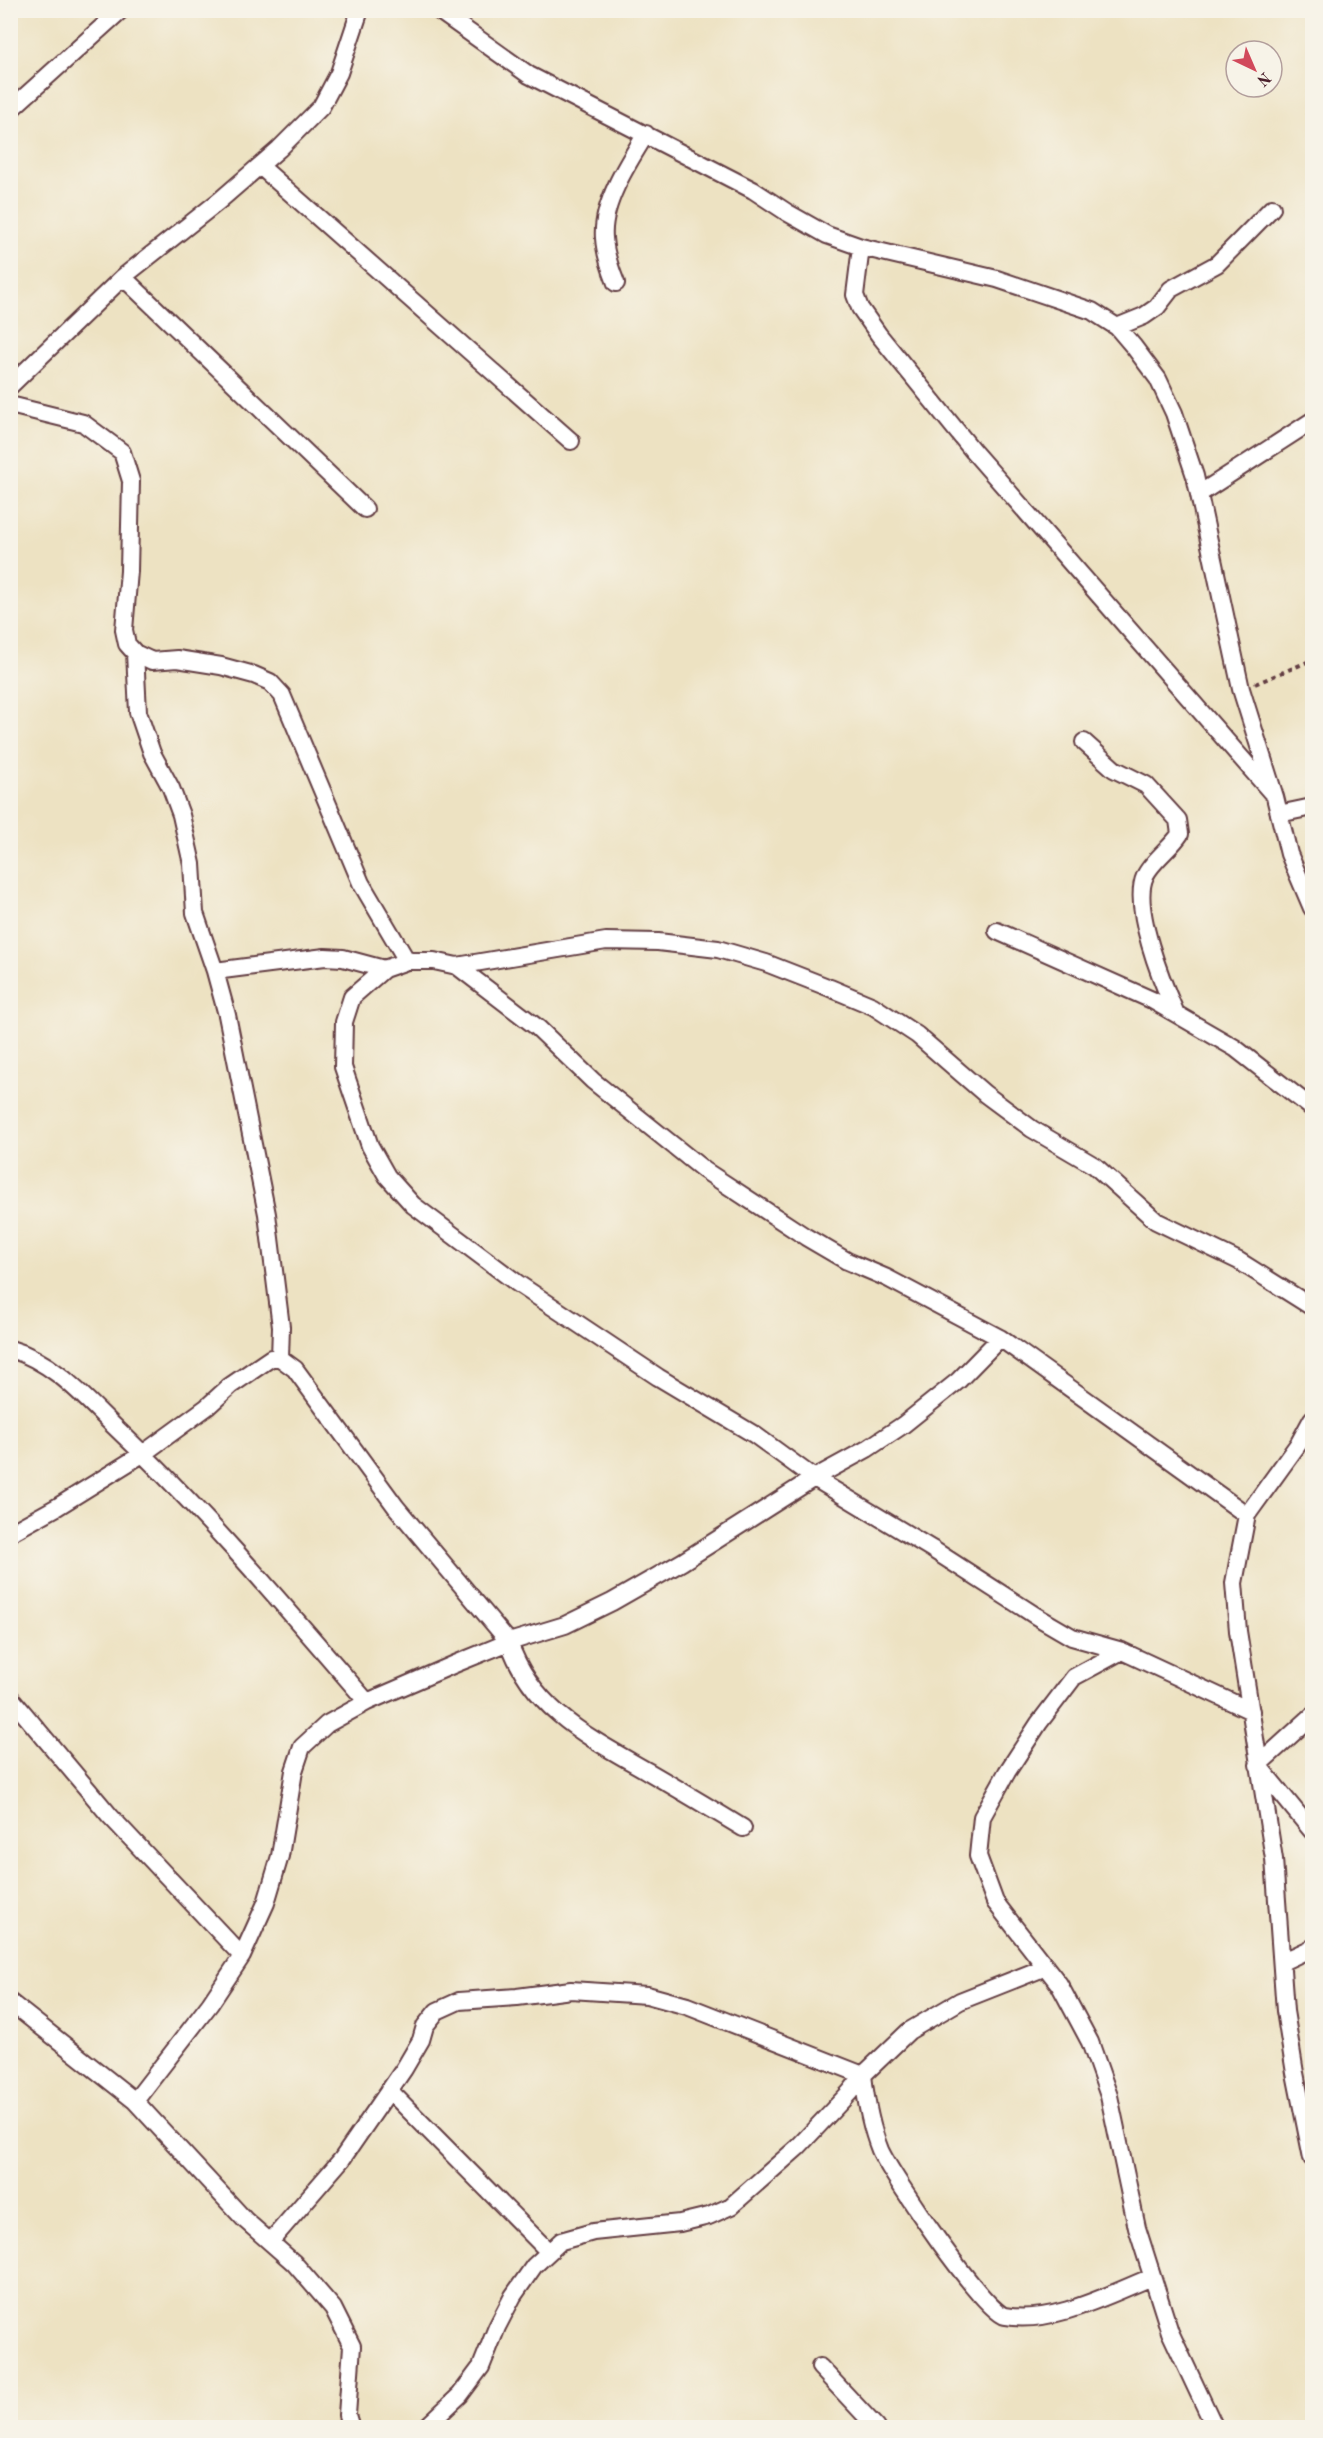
<svg xmlns="http://www.w3.org/2000/svg" width="1323" height="2438" viewBox="0 0 1323 2438" font-family="'Old Standard TT',serif">
<rect width="100%" height="100%" fill="#f7f3e8"/>
<filter id="ink" filterUnits="userSpaceOnUse"><feTurbulence type="fractalNoise" baseFrequency=".0167" numOctaves="2"/><feDisplacementMap in="SourceGraphic" scale="12" xChannelSelector="R" yChannelSelector="G"/><feConvolveMatrix kernelMatrix="1 2 1 2 8 2 1 2 1" color-interpolation-filters="sRGB"/></filter>
<filter id="wash" filterUnits="userSpaceOnUse"><feTurbulence type="fractalNoise" baseFrequency=".008" numOctaves="4" result="noise"/><feDisplacementMap in="SourceGraphic" scale="24" xChannelSelector="R" yChannelSelector="G"/><feGaussianBlur stdDeviation="1.35" result="paint"/><feColorMatrix in="noise" values="0 0 0 0 0 0 0 0 0 0 0 0 0 0 0 0 0 1.4 0 .05"/><feComposite in="paint" operator="in"/></filter>
<g filter="url(#wash)">
<rect width="100%" height="100%" fill="#ede2c2"/>
</g>
<g filter="url(#ink)">
<g fill="none" stroke-linecap="round" stroke-linejoin="round">
<defs>
<path id="minor" d="M438,10L529,75L753,190L788,213L827,235L861,247L997,279L1092,311L1117,327L1134,347L1158,379L1174,413L1195,476L1241,689L1275,797L1289,854L1312,908
M10,110L121,10
M260,166L571,441
M861,247L855,295L860,308L879,335L973,451L1271,792
M123,277L365,509
M616,283C610,268 605,254 604,238C601,204 629,161 646,134
M1117,327L1144,316L1157,307L1171,289L1217,264L1272,208
M10,386L123,277L219,201L279,149L321,107L339,73L360,10
M10,405L83,423L122,452L131,481L129,571L124,630L127,644L135,653L152,661L177,659L221,666L254,675L270,682L282,695L361,883L407,961
M1199,494L1312,421
M135,653L138,712L152,753L171,788L181,815L192,864L195,913L215,971L227,1015L267,1214L281,1327L280,1358
M1084,742L1114,769L1146,785L1178,820L1180,834C1171,848 1151,862 1145,876C1131,907 1163,984 1176,1014
M1279,814L1312,807
M997,931L1152,1000L1235,1048L1312,1108
M457,966L606,941L658,942L718,949L766,963L830,988L873,1006L917,1035L985,1094L1032,1129L1095,1166L1156,1221L1239,1261L1312,1307
M215,971L325,957L343,958L384,969
M10,1349C53,1361 84,1397 115,1427C206,1513 286,1608 367,1702
M1312,1419L1299,1443L1247,1515L1234,1583L1238,1631L1274,1859L1285,2011L1295,2073L1312,2158
M1247,1515L1000,1338L887,1278L847,1261L806,1237L704,1170L593,1081L538,1028L457,966L434,961H407L384,969L352,997L344,1022L343,1067L370,1146L387,1176L413,1205L517,1283L658,1377L755,1435L814,1478L932,1549L1036,1616L1072,1637L1122,1651L1251,1711
M10,1533L57,1507L144,1453L207,1407L230,1386L271,1358H280L295,1369L396,1507L509,1642C532,1710 590,1738 649,1772C680,1790 712,1809 743,1828
M1122,1651L1074,1677L1039,1723L1007,1772L982,1817L978,1856L995,1902L1059,1984L1090,2042L1109,2096L1137,2228L1170,2332L1215,2428
M10,1697L110,1816L242,1956
M1312,1716L1258,1765L1312,1831
M1282,1962L1312,1948
M10,2002L135,2101L245,2220L294,2263L333,2308L352,2346L347,2415L351,2428
M389,2090L549,2252
M135,2101L210,2004L242,1956L266,1903L280,1856L294,1771L302,1747L327,1724L367,1702L455,1664L509,1642L565,1625L612,1602L682,1562L814,1478L867,1449L903,1425L958,1381L1000,1338
M270,2242L342,2159L404,2069L421,2040L425,2026L437,2011L459,2001L517,1997L571,1990L647,1995L687,2006L863,2075C866,2102 870,2125 880,2150C891,2175 984,2312 1005,2316C1051,2325 1110,2294 1152,2277
M820,2367L877,2428
M425,2428L460,2395L481,2367L497,2327L513,2296L534,2266L561,2241L593,2232L680,2223L709,2216L731,2206L798,2147L850,2092L863,2075L909,2031L960,2001L1046,1967"/>
</defs>
<use href="#minor" stroke="#623c42" stroke-width="20"/>
<path stroke="#623c42" stroke-width="4" stroke-dasharray="4.5 4.5" stroke-linecap="butt" d="M1255,684L1312,660"/>
<use href="#minor" stroke="#fff" stroke-width="16"/>
</g>
</g>
<rect width="1323" height="2438" fill="none" stroke="#f7f3e8" stroke-width="36"/>
<g transform="translate(1254 69) rotate(136)"><circle r="28" fill="#f7f3e8" stroke="#b29e9c" stroke-width="1.5"/>
<path d="M0-4.5L10 22L0 15L-10 22Z" fill="#d1495b"/>
<text y="-9" font-size="16" font-weight="bold" text-anchor="middle" fill="#4a1f2b">N</text>
</g>
</svg>
